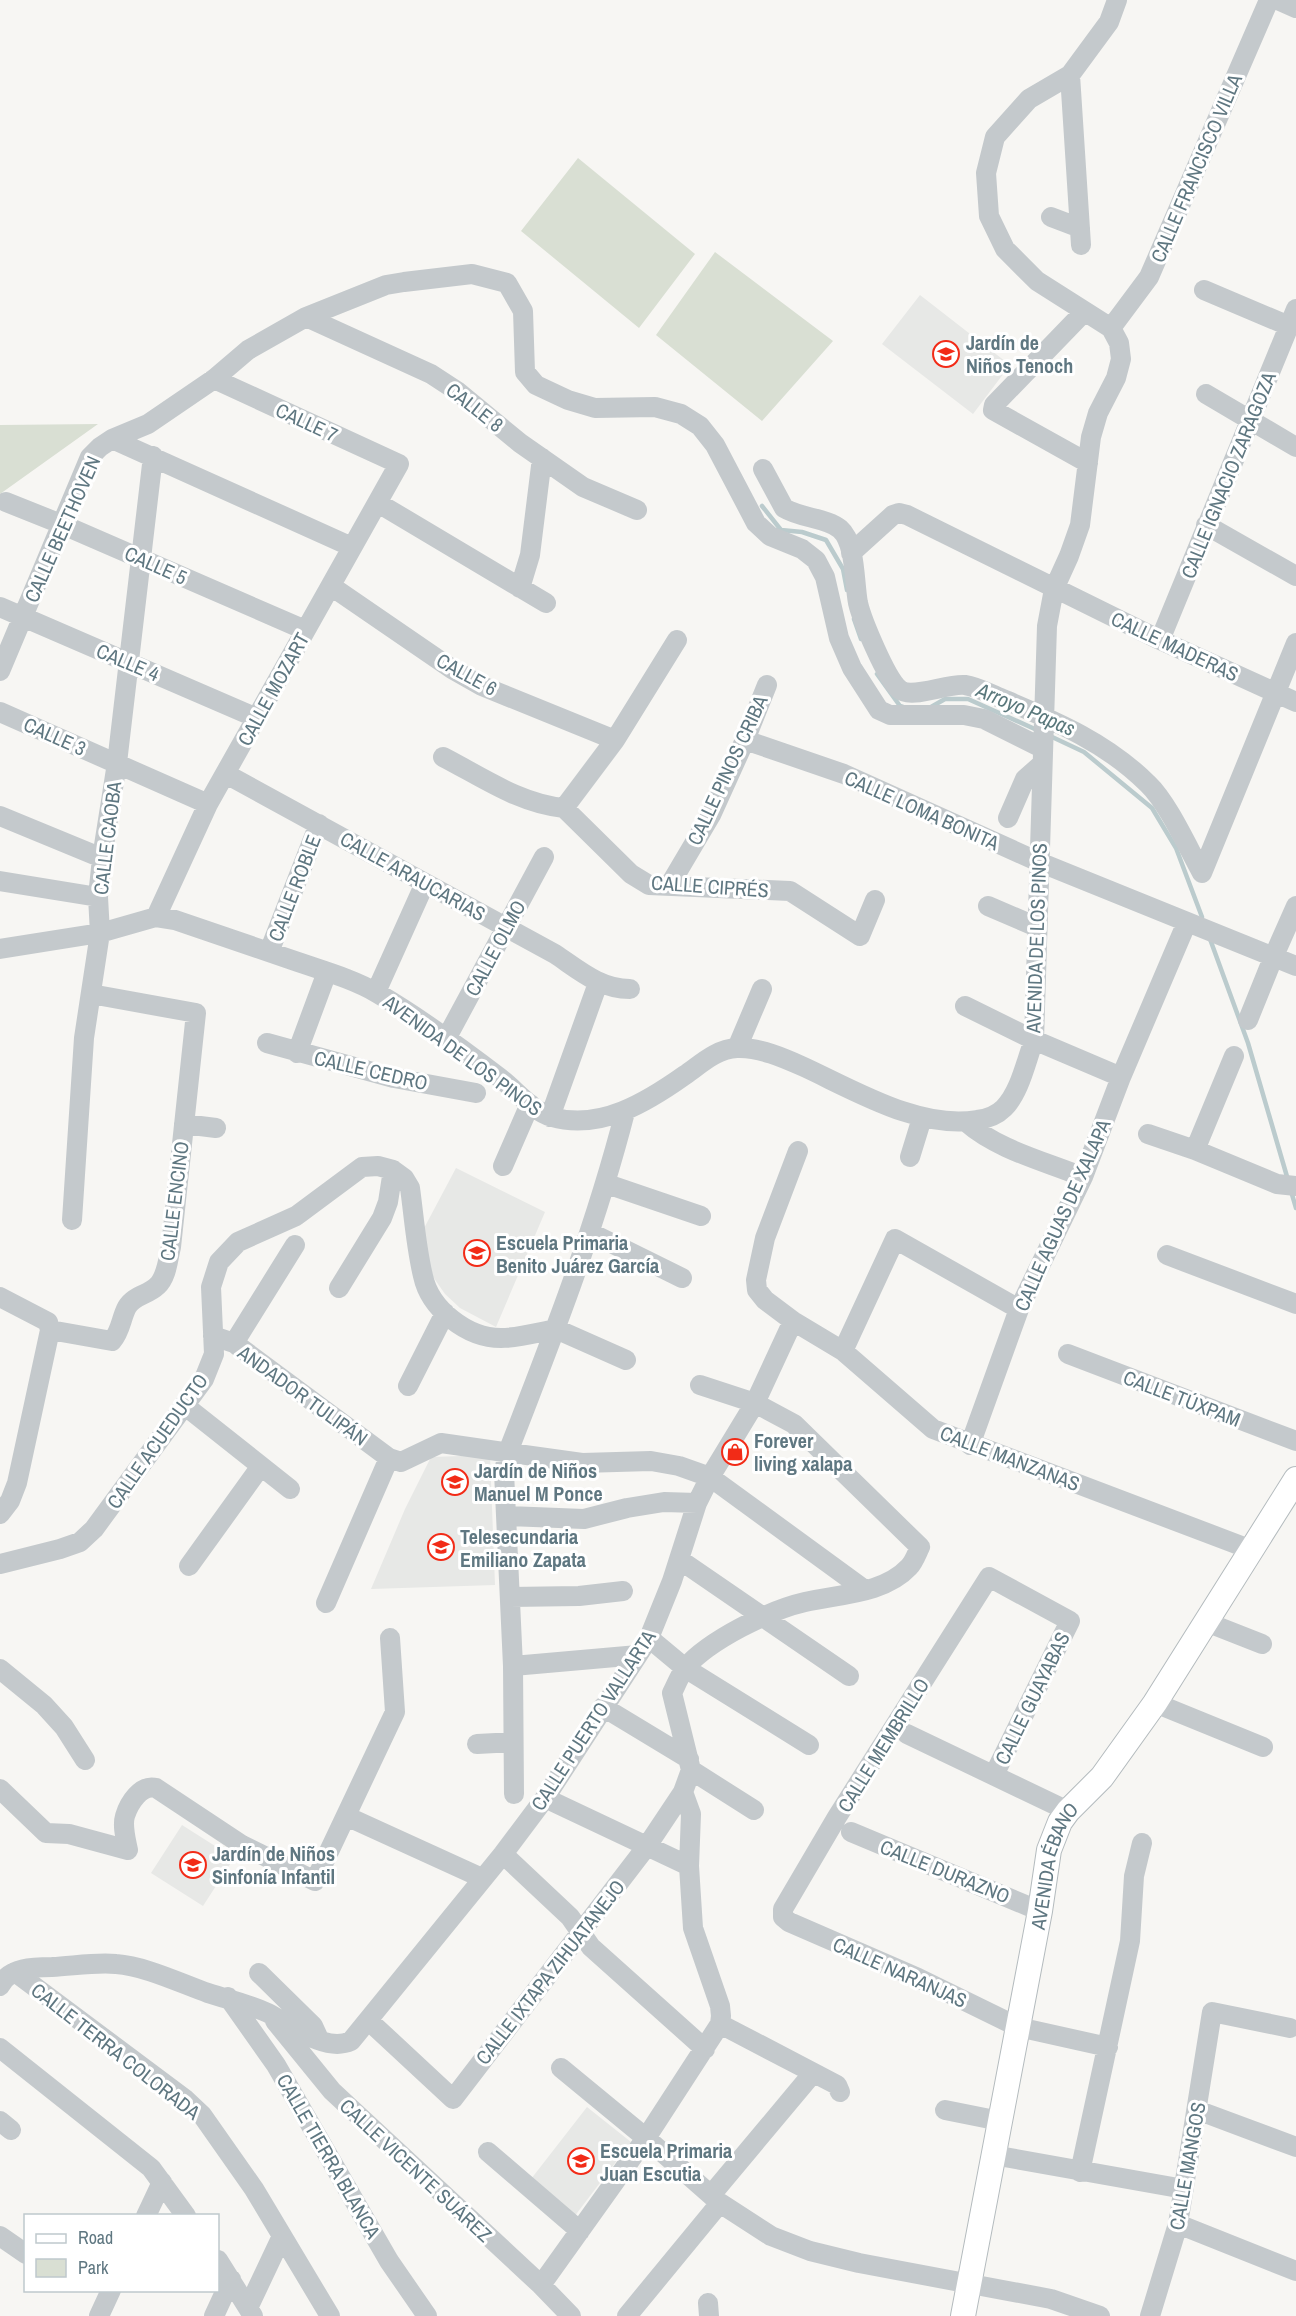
<svg xmlns="http://www.w3.org/2000/svg" width="1296" height="2316" viewBox="0 0 1296 2316" font-family="'Archivo Narrow',sans-serif">
<rect width="100%" height="100%" fill="#f7f6f3"/>
<path fill="#e7e8e6" d="M920,295L1010,365L973,414L882,344Z
M456,1168L545,1212L496,1327L460,1308L445,1294L431,1274L422,1232Z
M490,1455L495,1585L371,1589L405,1509L431,1457Z
M182,1825L234,1858L203,1906L151,1873Z
M587,2107L631,2142L574,2217L531,2179Z"/>
<path fill="#d9dfd3" d="M578,158L695,254L639,328L521,231Z
M715,252L833,341L762,421L656,335Z
M98,424L0,494V425Z"/>
<g fill="none" stroke-linecap="round" stroke-linejoin="round">
<path stroke="#bbcbcd" stroke-width="4.5" d="M762,506L781,530L802,532L826,540L843,569L847,590
M854,619L861,639
M877,674L900,706L903,707
M931,707L945,699H968L1037,730
M1050,736L1084,752L1152,808L1176,848L1202,917
M1210,939L1248,1043L1288,1180
M1291,1191L1296,1208"/>
<defs>
<g id="major">
<path id="s1" d="M963,2316L1040,1911L1049,1850L1060,1822L1068,1811L1102,1777L1155,1703L1296,1479"/>
</g>
</defs>
<use href="#major" stroke="#b4bbbe" stroke-width="26"/>
<path stroke="#c4c9cc" stroke-width="20" d="M1278,0L1296,8
M1070,75L1081,245
M1051,217L1080,228
M1204,290L1289,326
M1084,312L994,405L993,410L1088,463
M306,317L431,374L457,391L520,443L583,487L637,510
M1111,328L1037,281L1005,249L989,216L986,173L995,137L1029,99L1070,75L1109,22L1117,0
M1111,328L1149,277L1269,0
M1206,394L1296,447
M112,439L352,547
M763,469L784,508C800,518 827,518 840,529C856,543 854,582 858,603C862,620 886,678 899,689C911,700 947,683 965,685C978,687 990,694 1003,699C1055,721 1106,742 1148,784C1168,803 1188,848 1202,873
M6,502L61,524L305,630
M378,503L546,603
M1206,525L1296,576
M851,553L893,515L899,513L907,515L1160,640L1296,702
M331,586L452,669L482,686L615,740
M520,588L530,555L542,458
M0,607L257,718
M1160,640L1296,309
M0,671L90,457L100,447L112,439L148,424L214,379L248,350L306,317L386,285L404,282L472,274L507,283L523,311L525,372L536,385L568,400L595,408L655,407L681,414L700,426L715,445L756,523L770,536L802,549L816,560L825,577L839,638L852,668L879,710L890,715H964L984,719L1042,748
M0,712L208,804
M745,740L844,774L1039,862L1296,966
M443,757C482,777 520,804 564,808L631,874L649,885L790,891L860,936L875,900
M226,774L555,954C579,970 600,989 630,989
M564,808L615,740L677,640
M0,816L102,858
M1008,818L1025,779L1042,764
M1202,873L1296,643
M0,881L98,897
M669,886L711,815L745,740L767,685
M988,906L1037,927
M156,917L208,804L399,464L214,379
M0,949L100,933L156,917L175,920C216,934 257,948 298,962C324,971 353,979 377,993C420,1018 461,1048 500,1078C516,1090 532,1111 552,1117C600,1131 647,1102 685,1075C701,1064 716,1049 737,1048C759,1047 784,1058 804,1067C854,1090 920,1130 977,1120C986,1119 997,1115 1004,1108C1020,1092 1026,1061 1034,1040L1047,626L1054,589L1069,556L1080,525L1091,437L1098,413L1116,378L1121,359L1119,343L1111,328
M269,952L319,824
M376,992L425,883
M965,1006L1034,1040L1121,1077
M1248,1020L1273,958L1296,906
M446,1039L544,857
M267,1043L394,1078L476,1093
M737,1048L762,989
M297,1053L327,972
M550,1117L598,983
M966,1122C998,1150 1044,1161 1083,1177
M184,1124L216,1128
M1148,1134L1195,1150L1277,1184L1296,1186
M1195,1150L1234,1056
M798,1151L765,1238L756,1280L757,1290L765,1300L793,1321L843,1351L933,1429L1252,1550
M910,1157L922,1118
M503,1166L530,1104
M607,1184L701,1216
M72,1220L84,1038L100,933L98,897L102,858L117,763L153,456
M591,1233L682,1278
M1167,1255L1296,1304
M339,1288L382,1218L388,1202L393,1170
M0,1297L48,1322L50,1330L17,1483L10,1501L0,1514
M556,1329L626,1360
M50,1330L112,1341C121,1331 121,1318 127,1307C134,1295 148,1295 157,1286C167,1277 168,1259 171,1247L196,1013L91,994
M213,1336L234,1343L389,1458L401,1462L441,1443L582,1463L651,1461L679,1466L710,1477L865,1590
M234,1343L295,1245
M843,1351L895,1239L1019,1309
M1068,1354L1296,1441
M408,1386L445,1313
M184,1405L290,1489
M970,1445L1019,1309L1083,1177L1121,1077L1187,922
M506,1516L584,1519L627,1508L664,1502L697,1503
M680,1560L849,1676
M0,1564L60,1549L80,1542L94,1529L204,1379L214,1354L211,1287L219,1262L238,1242L296,1216L362,1167L378,1166L393,1170L404,1178L410,1188C414,1217 416,1247 423,1276C430,1309 467,1338 501,1338C519,1338 539,1332 556,1329
M189,1566L261,1466
M510,1597L579,1596L623,1591
M326,1603L389,1458
M1206,1622L1262,1644
M649,1638L685,1668L809,1745
M513,1666L638,1655
M0,1669L44,1705L64,1727L85,1760
M1155,1703L1263,1747
M603,1707L689,1759
M907,1734L1068,1811
M477,1744L513,1742
M691,1770L754,1810
M994,1775L1070,1621L989,1577L837,1817L783,1909V1917L789,1922L918,1978L1018,2027L1108,2047
M0,1789L46,1833L69,1834L128,1850C126,1840 122,1826 125,1816C129,1803 141,1784 156,1788L242,1845L315,1881L395,1712L390,1638
M514,1794L513,1666L504,1472L508,1452C552,1339 595,1229 625,1112
M545,1798L689,1866
M346,1816L482,1878
M851,1832L1040,1911
M503,1854L570,1917L591,1947L705,2049
M15,1972L185,2099L202,2115L254,2189L330,2316
M259,1973L313,2026L319,2039
M0,1986C9,1967 34,1967 52,1967C73,1966 96,1962 116,1964C145,1966 180,1983 208,1993C229,2000 246,2003 268,2013C291,2025 325,2053 351,2041L503,1854L545,1798L649,1638L672,1581L697,1503L710,1477L755,1403L793,1321
M228,1997L276,2065L389,2261L427,2316
M368,2020L453,2099L647,1846L683,1792L691,1770L672,1693C676,1685 680,1675 685,1668C709,1640 770,1610 805,1602C839,1594 884,1594 909,1567C914,1562 917,1553 920,1547L794,1424L755,1403L700,1385
M275,2021L332,2091L541,2285L571,2316
M720,2024L837,2085L840,2092
M0,2048L151,2168L186,2216
M561,2068L646,2138L720,2203L771,2236L810,2251L859,2263L1051,2299L1100,2316
M945,2110L1000,2121
M1197,2110L1296,2147
M0,2121L11,2130
M488,2152L580,2231
M993,2155L1184,2189
M1080,2172L1130,1941L1134,1876L1142,1843
M711,2195L813,2073
M146,2216L162,2182
M1178,2224L1296,2271
M0,2236L26,2254
M218,2260L253,2316
M541,2285L646,2138L720,2024L721,2016L720,2006L693,1928L689,1866L691,1814L683,1792
M708,2303L709,2316
M248,2308L282,2236
M99,2316L111,2290
M214,2316L231,2279
M627,2316L720,2203
M1150,2316L1178,2224L1212,2012L1290,2028"/>
<use href="#major" stroke="#fff" stroke-width="24"/>
</g>
<defs>
<symbol id="school-ring" viewBox="-11 -11 22 22"><circle r="9.5" fill="#fff" stroke="#f22b17" stroke-width="1.5"/><path d="M0-5L7-2L0 1L-7-2ZM-4 1L0 2.5L4 1V4Q0 6-4 4Z" fill="#f22b17"/></symbol>
<symbol id="shop-ring" viewBox="-11 -11 22 22"><circle r="9.5" fill="#fff" stroke="#f22b17" stroke-width="1.5"/><path d="M-5-2.5h2.3a2.7 3.5 0 0 1 5.4 0H5L5.5 6h-11ZM-1.5-2.5h3a1.5 2.3 0 0 0-3 0Z" fill="#f22b17"/></symbol>
</defs>
<g fill-rule="evenodd">
<use href="#school-ring" x="931" y="339" width="30" height="30"/>
<use href="#school-ring" x="462" y="1238" width="30" height="30"/>
<use href="#shop-ring" x="720" y="1437" width="30" height="30"/>
<use href="#school-ring" x="440" y="1467" width="30" height="30"/>
<use href="#school-ring" x="426" y="1532" width="30" height="30"/>
<use href="#school-ring" x="178" y="1850" width="30" height="30"/>
<use href="#school-ring" x="566" y="2146" width="30" height="30"/>
</g>
<g text-anchor="middle" dominant-baseline="central" stroke-width="6" stroke-linejoin="round" paint-order="stroke">
<g font-size="20" fill="#5f7781" stroke="#fff">
<text transform="translate(1196 168) rotate(-67)">CALLE FRANCISCO VILLA</text>
<text transform="translate(475 407) rotate(38)">CALLE 8</text>
<text transform="translate(307 422) rotate(25)">CALLE 7</text>
<text transform="translate(1228 475) rotate(-68)">CALLE IGNACIO ZARAGOZA</text>
<text transform="translate(62 529) rotate(-66)">CALLE BEETHOVEN</text>
<text transform="translate(156 565) rotate(24)">CALLE 5</text>
<text transform="translate(1175 646) rotate(25)">CALLE MADERAS</text>
<text transform="translate(128 662) rotate(23)">CALLE 4</text>
<text transform="translate(467 674) rotate(29)">CALLE 6</text>
<text transform="translate(273 689) rotate(-61)">CALLE MOZART</text>
<text transform="translate(55 736) rotate(24)">CALLE 3</text>
<text transform="translate(727 770) rotate(-65)">CALLE PINOS CRIBA</text>
<text transform="translate(922 810) rotate(24)">CALLE LOMA BONITA</text>
<text transform="translate(107 838) rotate(-83)">CALLE CAOBA</text>
<text transform="translate(413 876) rotate(29)">CALLE ARAUCARIAS</text>
<text transform="translate(710 886) rotate(4)">CALLE CIPRÉS</text>
<text transform="translate(294 888) rotate(-69)">CALLE ROBLE</text>
<text transform="translate(1036 938) rotate(-88)">AVENIDA DE LOS PINOS</text>
<text transform="translate(495 948) rotate(-62)">CALLE OLMO</text>
<text transform="translate(463 1055) rotate(36)">AVENIDA DE LOS PINOS</text>
<text transform="translate(371 1070) rotate(13)">CALLE CEDRO</text>
<text transform="translate(174 1201) rotate(-83)">CALLE ENCINO</text>
<text transform="translate(1062 1215) rotate(-66)">CALLE AGUAS DE XALAPA</text>
<text transform="translate(303 1395) rotate(36)">ANDADOR TULIPÁN</text>
<text transform="translate(1182 1398) rotate(21)">CALLE TÚXPAM</text>
<text transform="translate(157 1441) rotate(-55)">CALLE ACUEDUCTO</text>
<text transform="translate(1010 1458) rotate(21)">CALLE MANZANAS</text>
<text transform="translate(1032 1698) rotate(-64)">CALLE GUAYABAS</text>
<text transform="translate(593 1720) rotate(-57)">CALLE PUERTO VALLARTA</text>
<text transform="translate(883 1745) rotate(-58)">CALLE MEMBRILLO</text>
<text stroke="none"><textPath href="#s1" startOffset="460">AVENIDA ÉBANO</textPath></text>
<text transform="translate(945 1871) rotate(22)">CALLE DURAZNO</text>
<text transform="translate(550 1972) rotate(-52)">CALLE IXTAPA ZIHUATANEJO</text>
<text transform="translate(900 1972) rotate(24)">CALLE NARANJAS</text>
<text transform="translate(116 2051) rotate(38)">CALLE TERRA COLORADA</text>
<text transform="translate(329 2156) rotate(60)">CALLE TIERRA BLANCA</text>
<text transform="translate(1187 2166) rotate(-80)">CALLE MANGOS</text>
<text transform="translate(416 2170) rotate(43)">CALLE VICENTE SUÁREZ</text>
</g>
<g font-size="20" font-weight="bold" fill="#5f7781" stroke="#fff" text-anchor="start">
<text x="966" y="342">Jardín de<tspan x="966" dy="23">Niños Tenoch</tspan></text>
<text x="496" y="1242">Escuela Primaria<tspan x="496" dy="23">Benito Juárez García</tspan></text>
<text x="754" y="1440">Forever<tspan x="754" dy="23">living xalapa</tspan></text>
<text x="474" y="1470">Jardín de Niños<tspan x="474" dy="23">Manuel M Ponce</tspan></text>
<text x="460" y="1536">Telesecundaria<tspan x="460" dy="23">Emiliano Zapata</tspan></text>
<text x="212" y="1853">Jardín de Niños<tspan x="212" dy="23">Sinfonía Infantil</tspan></text>
<text x="600" y="2150">Escuela Primaria<tspan x="600" dy="23">Juan Escutia</tspan></text>
</g>
<g font-size="21" font-style="italic" fill="#5a787c" stroke="#fff">
<text transform="translate(1026 709) rotate(23)">Arroyo Papas</text>
</g>
</g>
<rect x="24" y="2214" width="195" height="78" fill="#ffffff" stroke="#bfc9cd" stroke-width="1.5"/>
<rect x="36" y="2234" width="30" height="9" fill="#ffffff" stroke="#bfc9cd" stroke-width="1.5"/>
<text x="78" y="2244" font-size="18" fill="#5f7781">Road</text>
<rect x="36" y="2259" width="30" height="18" fill="#d9dfd3" stroke="#bfc9cd" stroke-width="1.5"/>
<text x="78" y="2274" font-size="18" fill="#5f7781">Park</text>
</svg>
